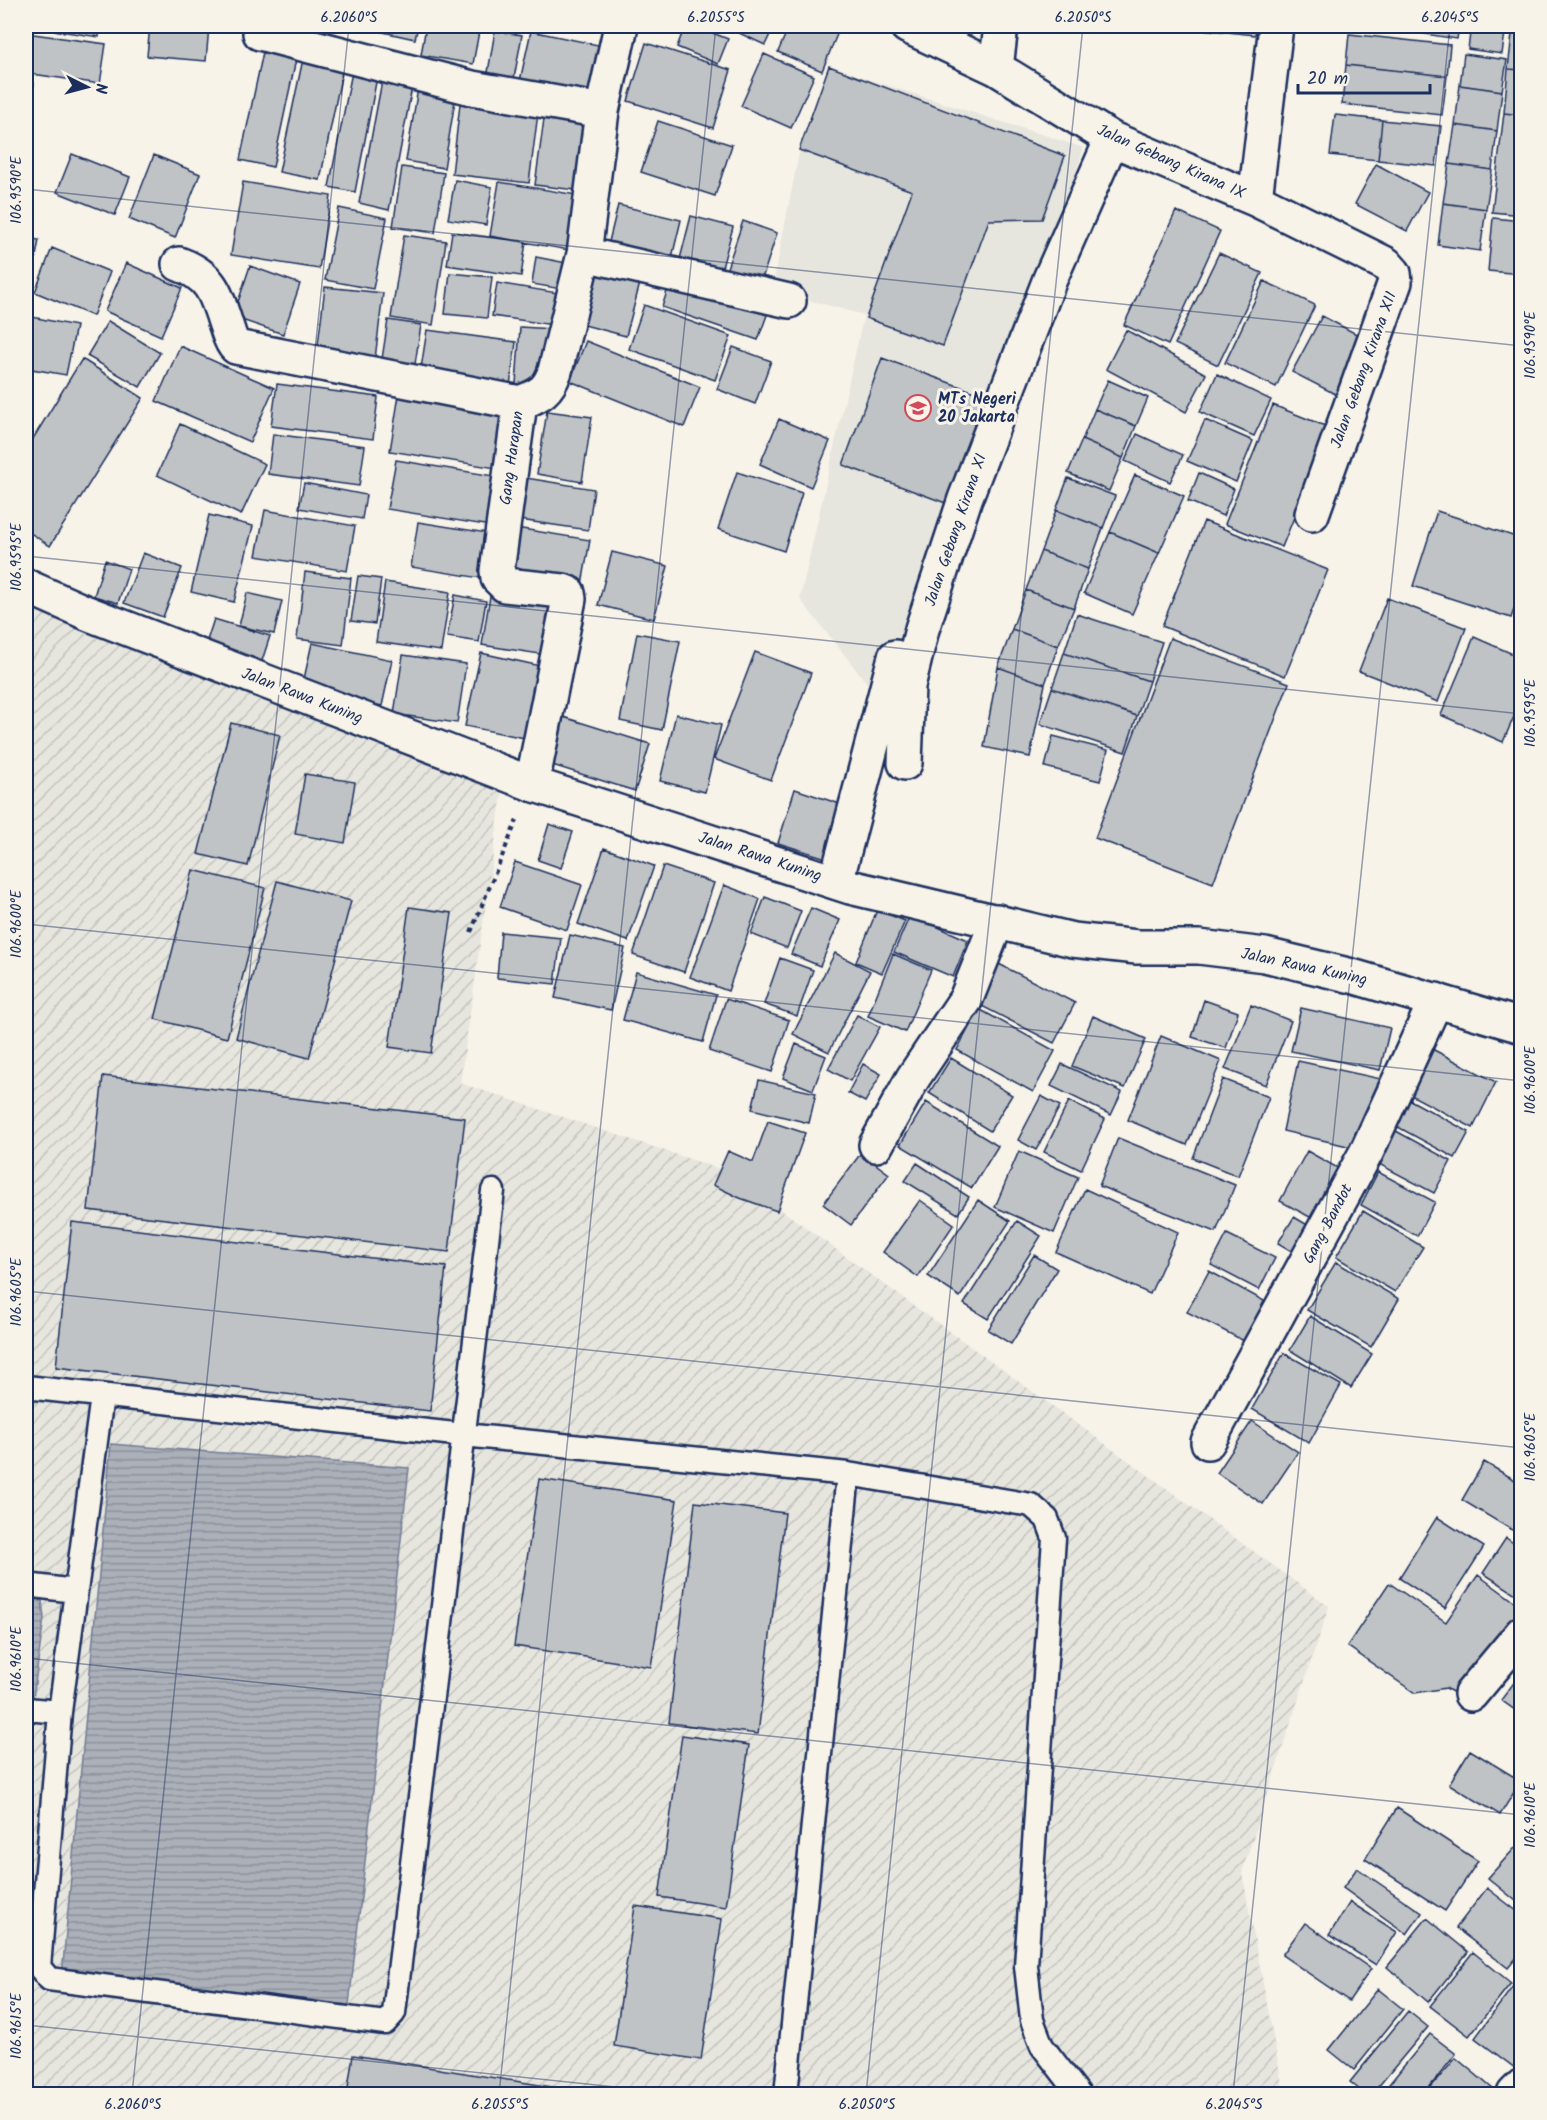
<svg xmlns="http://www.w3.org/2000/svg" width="1547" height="2120" viewBox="0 0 1547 2120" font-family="Kalam,sans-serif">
<defs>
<pattern id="industrial-furrows" width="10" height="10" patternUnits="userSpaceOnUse" patternTransform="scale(1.5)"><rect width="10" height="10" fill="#e6e5de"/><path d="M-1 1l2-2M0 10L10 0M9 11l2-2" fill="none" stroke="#c5c5c1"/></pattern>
<pattern id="water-rules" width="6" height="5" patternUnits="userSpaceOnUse" patternTransform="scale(1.5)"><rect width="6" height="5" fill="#acb0b9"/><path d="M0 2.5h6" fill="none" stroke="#8b909a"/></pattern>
</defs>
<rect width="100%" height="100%" fill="#f7f3e8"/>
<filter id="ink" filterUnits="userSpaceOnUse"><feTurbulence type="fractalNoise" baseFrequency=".0167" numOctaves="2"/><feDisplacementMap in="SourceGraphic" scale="12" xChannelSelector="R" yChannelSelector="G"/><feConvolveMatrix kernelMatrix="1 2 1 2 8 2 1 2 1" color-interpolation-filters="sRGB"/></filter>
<g filter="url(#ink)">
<path fill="#e6e5de" d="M855,75L1084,148L836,861L816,855L878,697L800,599L864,315L772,290L800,148L829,152Z"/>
<path fill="url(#industrial-furrows)" d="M26,582L503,786L460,1083L729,1172L1329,1606L1242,1872L1284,2094H26Z"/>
<path fill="url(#water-rules)" stroke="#727c95" stroke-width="1.5" d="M111,1444L409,1468L349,2005L62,1975Z
M26,1591L42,1601L44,1618L26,1749Z"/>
<path fill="#c0c3c5" stroke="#1b2f5e" stroke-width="1.5" d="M26,26H100L99,37Z
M150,26H209L206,61L147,56Z
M356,26H418L415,39Z
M426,26H480L473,64L421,55Z
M685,26H695L728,39L718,64L677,47Z
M724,26H774L765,45Z
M789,26L840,27L822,71L778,52Z
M1105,26H1163V32Z
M1171,26H1256L1255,35Z
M1345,26H1393L1392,32Z
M1400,26H1459L1457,39L1399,30Z
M1471,26H1506L1502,54L1468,49Z
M1513,26H1522V70L1508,69Z
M495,31L522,35L512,89L486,84Z
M531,31L603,46L592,98L520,81Z
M26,33L106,44L100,84L26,73Z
M1349,34L1450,45L1447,76L1346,65Z
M646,43L731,70L713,128L628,101Z
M263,52L296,59L273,167L240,160Z
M764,54L814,76L791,128L741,106Z
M1464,54L1507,60L1502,91L1460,85Z
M303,59L343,67L320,180L279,172Z
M1346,65L1447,76L1442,115L1342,104Z
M829,66L1065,156L1042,219L989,220L943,346L866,318L912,191L799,150Z
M1508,69L1522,70V115L1504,113Z
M352,72L377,77L355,192L329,187Z
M26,81L34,83L26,131Z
M382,81L412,87L389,210L359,203Z
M419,82L457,88L444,168L406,161Z
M1460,85L1502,91L1497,131L1455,125Z
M460,104L538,113L529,183L452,174Z
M1504,113L1522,115V215L1492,212Z
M1335,115L1382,120L1378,160L1330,155Z
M544,119L593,126L584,191L535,185Z
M1382,120L1441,126L1436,166L1378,160Z
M658,121L732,145L715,196L641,172Z
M1455,125L1497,131L1492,170L1449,164Z
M72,154L130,177L115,215L57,192Z
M154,155L200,174L175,238L129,219Z
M1376,164L1428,192L1407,231L1355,204Z
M1449,164L1492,170L1486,209L1443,203Z
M402,167L444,173L435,233L393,227Z
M455,180L492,187L486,225L448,219Z
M243,182L331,196L319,269L231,255Z
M499,182L589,197L580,252L490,236Z
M1443,203L1486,209L1480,251L1438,245Z
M618,205L681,220L669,270L606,254Z
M339,208L387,218L373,289L325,280Z
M1176,211L1220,231L1168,345L1124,325Z
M691,216L733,227L718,282L677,271Z
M1493,218L1522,221V274L1488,271Z
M743,221L777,233L761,282L726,271Z
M452,232L526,242L521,276L447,265Z
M404,235L446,241L433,325L391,318Z
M26,238L39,240L30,288L26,287Z
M52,248L110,272L93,316L35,292Z
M1219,253L1262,273L1218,365L1175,344Z
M536,257L577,265L573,291L532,284Z
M126,263L182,288L161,336L105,311Z
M250,266L300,284L283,334L233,317Z
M582,268L640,283L626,336L569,321Z
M450,273L492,277L487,318L445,314Z
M1264,281L1315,305L1276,387L1225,363Z
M670,282L767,315L758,340L662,307Z
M497,283L558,293L553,325L492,316Z
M325,287L383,293L374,367L316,361Z
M644,305L731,336L715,380L629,349Z
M1322,316L1366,339L1337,395L1292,372Z
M32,317L76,326L66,375L26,368V349Z
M388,320L421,325L413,377L380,372Z
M108,321L160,353L140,387L87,356Z
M520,327L552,329L547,386L516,384Z
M427,330L516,342L509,393L419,381Z
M1126,330L1206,374L1186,412L1106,369Z
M586,341L700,387L684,427L570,381Z
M180,346L274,388L250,442L156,401Z
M733,347L771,361L755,404L717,389Z
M882,358L991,398L951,505L843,465Z
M82,359L143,398L50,546L26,530V450Z
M1217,374L1271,400L1254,436L1200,412Z
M1108,380L1148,398L1136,426L1095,409Z
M277,384L378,397L373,439L271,426Z
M399,395L511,413L502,469L390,451Z
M1273,405L1330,428L1282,547L1225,524Z
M1095,409L1136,426L1123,458L1082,440Z
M547,411L592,417L582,482L537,474Z
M779,419L830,441L811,487L760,464Z
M1205,420L1253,441L1236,482L1187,461Z
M180,424L265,464L241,515L157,475Z
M273,434L365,446L359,486L268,474Z
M1137,434L1183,455L1170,482L1125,461Z
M1082,440L1123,458L1109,491L1068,473Z
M396,460L506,478L497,527L387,509Z
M737,472L802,493L784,551L718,529Z
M1199,473L1234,489L1223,516L1188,501Z
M1135,475L1184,496L1159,553L1110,532Z
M526,478L594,489L588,530L520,520Z
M1068,478L1115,496L1103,528L1056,510Z
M304,483L366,495L362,519L299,508Z
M265,510L355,526L347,571L256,556Z
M1056,510L1103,528L1088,569L1041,551Z
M1437,511L1522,539V586L1511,618L1413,586Z
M209,515L253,526L234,602L191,592Z
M1204,521L1328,570L1285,676L1162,626Z
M418,522L500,535L493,580L411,567Z
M516,528L590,540L581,590L508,578Z
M1110,532L1159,553L1132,614L1084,593Z
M1041,551L1088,569L1074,608L1026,590Z
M612,552L668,566L654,619L598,605Z
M143,553L182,568L163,617L124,603Z
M105,560L129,569L118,603L94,596Z
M305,572L351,578L343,645L297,639Z
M358,576L381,579L375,624L351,621Z
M385,582L450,592L441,651L376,642Z
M491,590L562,600L553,656L482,645Z
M1026,590L1074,608L1058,646L1012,629Z
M247,593L282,601L274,634L239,626Z
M455,595L486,601L479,642L447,637Z
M1387,598L1466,628L1438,702L1359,671Z
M1077,614L1162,642L1149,681L1064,653Z
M214,619L270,636L258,673L202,656Z
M1012,629L1058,646L1045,684L998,667Z
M637,633L680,641L662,730L620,721Z
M1474,637L1522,658V698L1503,742L1441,715Z
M1170,638L1289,683L1213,883L1095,838Z
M312,643L392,660L382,706L302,688Z
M755,652L811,673L771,780L714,759Z
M481,653L545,667L530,739L465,726Z
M1064,653L1149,681L1137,716L1052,688Z
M403,655L466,664L457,723L394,714Z
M998,667L1045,684L1030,757L984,747Z
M1052,688L1137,716L1125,752L1040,724Z
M676,714L721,725L705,792L660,781Z
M560,716L650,744L635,791L546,763Z
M231,723L280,735L248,866L198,854Z
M1053,736L1108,750L1100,781L1045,767Z
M305,774L355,782L345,843L295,834Z
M795,789L852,808L836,861L778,843Z
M549,824L573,832L561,868L538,860Z
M604,848L654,866L628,941L578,924Z
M515,862L582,885L567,930L500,907Z
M663,866L714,883L684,972L633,955Z
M193,870L265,888L227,1038L155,1019Z
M277,881L351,901L309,1058L236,1038Z
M724,885L760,899L728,991L690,977Z
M765,897L801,911L787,948L751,934Z
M409,907L452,913L431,1053L389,1047Z
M811,908L840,920L820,966L791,954Z
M877,910L905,921L882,973L856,962Z
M910,915L968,940L953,977L894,952Z
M501,932L561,938L555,984L497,978Z
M570,935L625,948L611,1010L555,998Z
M835,953L870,971L829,1052L793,1034Z
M893,954L931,970L905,1032L868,1016Z
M780,958L813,970L797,1016L764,1004Z
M995,962L1075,1003L1054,1043L974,1002Z
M636,972L716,995L703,1042L623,1020Z
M726,999L789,1020L772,1072L709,1051Z
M1204,1000L1238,1012L1226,1048L1192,1037Z
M1251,1005L1291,1021L1266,1085L1225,1069Z
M1301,1008L1390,1028L1380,1070L1291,1051Z
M979,1009L1055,1051L1033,1092L957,1050Z
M857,1015L880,1027L850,1081L828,1069Z
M1093,1016L1146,1039L1125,1088L1072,1066Z
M1161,1036L1221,1061L1187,1145L1128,1120Z
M796,1044L826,1056L813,1090L783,1078Z
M1432,1049L1496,1082L1473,1128L1409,1094Z
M951,1058L1012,1095L990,1131L929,1093Z
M1298,1061L1381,1079L1365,1150L1283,1131Z
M863,1064L881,1074L865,1102L848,1093Z
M1062,1064L1122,1092L1111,1115L1051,1086Z
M103,1076L465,1118L449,1252L88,1210Z
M1223,1079L1269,1097L1238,1176L1193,1158Z
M759,1080L816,1093L809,1123L752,1109Z
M1041,1096L1060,1106L1036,1150L1018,1140Z
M1410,1100L1469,1132L1455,1158L1396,1126Z
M1069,1101L1105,1119L1081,1170L1044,1152Z
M926,1102L998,1146L972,1188L900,1145Z
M768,1121L805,1133L777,1211L740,1198L713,1185L728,1151L753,1162Z
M1396,1131L1451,1161L1434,1193L1379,1164Z
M1118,1138L1235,1185L1216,1232L1099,1186Z
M1019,1151L1078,1177L1054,1233L995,1207Z
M1307,1151L1345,1172L1319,1222L1280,1201Z
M861,1153L889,1174L851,1225L823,1204Z
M917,1163L969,1197L958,1214L905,1181Z
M1378,1172L1435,1202L1417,1236L1361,1205Z
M1085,1189L1178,1232L1150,1294L1056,1252Z
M920,1200L954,1224L918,1277L883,1252Z
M978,1200L1010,1221L960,1297L928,1276Z
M1363,1211L1423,1247L1395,1292L1336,1257Z
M1294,1217L1321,1233L1305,1259L1278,1243Z
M1017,1221L1041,1236L988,1319L964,1304Z
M72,1222L446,1267L430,1411L56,1367Z
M1227,1234L1275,1258L1259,1290L1211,1265Z
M1034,1255L1057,1269L1011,1344L988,1330Z
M1336,1262L1399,1299L1371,1347L1307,1310Z
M1209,1271L1277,1308L1256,1347L1187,1312Z
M1310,1316L1372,1354L1351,1388L1290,1350Z
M1284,1353L1341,1385L1309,1443L1252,1409Z
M1252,1421L1298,1452L1263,1504L1217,1473Z
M1484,1462L1522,1484V1536L1462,1500Z
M539,1479L677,1500L651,1667L514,1646Z
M695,1502L785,1513L758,1734L669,1723Z
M1437,1517L1484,1547L1445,1608L1399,1578Z
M1506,1538L1522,1549V1598L1483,1573Z
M1478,1575L1522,1607L1460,1697L1446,1688L1415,1693L1347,1646L1389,1583L1446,1622Z
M1522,1672V1715L1501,1700Z
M682,1735L749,1745L726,1907L659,1897Z
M1470,1750L1521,1781L1500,1815L1449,1784Z
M1397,1808L1478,1861L1445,1911L1365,1859Z
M1522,1840V1906L1488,1878Z
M1357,1868L1422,1913L1407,1934L1343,1888Z
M1487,1888L1522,1915V1951L1508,1968L1456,1928Z
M1350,1902L1397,1932L1376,1965L1329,1935Z
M635,1906L722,1919L701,2060L614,2046Z
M1427,1918L1468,1952L1428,2002L1387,1967Z
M1305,1923L1371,1969L1349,2001L1282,1955Z
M1473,1952L1511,1983L1469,2036L1430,2006Z
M1519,1978L1522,1980L1519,2071L1475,2038Z
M1378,1989L1403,2009L1354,2070L1329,2050Z
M1408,2011L1428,2027L1372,2094H1365L1350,2082Z
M1430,2034L1456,2054L1424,2094H1381Z
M353,2055L595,2094H347Z
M1456,2058L1493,2089L1488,2094H1425Z"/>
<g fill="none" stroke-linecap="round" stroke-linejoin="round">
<defs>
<path id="service" d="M26,1387L464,1435L848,1474L1031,1505L1047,1519L1054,1538L1026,1966L1032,2020L1042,2046L1079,2094
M102,1396L60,1712L39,1967L49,1979L385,2023L394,2013L493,1191
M26,1585L75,1591
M26,1709L60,1712
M786,2094L848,1474"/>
<path id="minor" d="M907,26L996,68L1112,139L1255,199L1386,264L1394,273L1395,282L1312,514
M260,33L472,88L602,111
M996,68L1001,26
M1255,199L1276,26
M584,254L789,301
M179,264C212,276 216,294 226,325C229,333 230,341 236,347L520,403
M905,763L908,686L922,629L965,499L1050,279L1112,139
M532,784L569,599L568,593L563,591L505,585L498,578L497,571L520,403C539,395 548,392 555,371L584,254L602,111L621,26
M836,882L895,657
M876,1145L913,1078L966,999L997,921
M1208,1442L1367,1151L1436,1000
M1471,1694L1522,1633
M1514,2094L1522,2086"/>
<path id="tertiary" d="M26,586L87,613L532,784L850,887L1073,940L1137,947H1199L1265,955L1352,976L1522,1026"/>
</defs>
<use href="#service" stroke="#1b2f5e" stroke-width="27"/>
<use href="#minor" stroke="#1b2f5e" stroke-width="38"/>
<use href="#tertiary" stroke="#1b2f5e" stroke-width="38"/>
<path stroke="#1b2f5e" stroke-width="4" stroke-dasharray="4.5 4.5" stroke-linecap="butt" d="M471,932L517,820"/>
<use href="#service" stroke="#f7f3e8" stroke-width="22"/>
<use href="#minor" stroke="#f7f3e8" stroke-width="33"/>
<use href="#tertiary" stroke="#f7f3e8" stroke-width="33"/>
</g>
</g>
<path fill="none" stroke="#1b2f5e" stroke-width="1.5" stroke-opacity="0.45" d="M26,189L1522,346M26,556L1522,714M26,924L1522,1081M26,1291L1522,1448M26,1658L1522,1815M26,2025L682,2094M132,2094L349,26M499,2094L716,26M866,2094L1083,26M1233,2094L1450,26"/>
<defs>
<symbol id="school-ring" viewBox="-11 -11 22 22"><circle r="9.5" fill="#f7f3e8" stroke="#d1495b" stroke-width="1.5"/><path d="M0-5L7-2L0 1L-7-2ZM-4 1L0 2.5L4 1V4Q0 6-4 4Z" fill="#d1495b"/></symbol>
</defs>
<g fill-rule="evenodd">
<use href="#school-ring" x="903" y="393" width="30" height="30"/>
</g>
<g text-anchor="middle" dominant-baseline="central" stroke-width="6" stroke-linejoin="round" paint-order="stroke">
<g font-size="16" fill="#1b2f5e" stroke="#f7f3e8">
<text transform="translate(1171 162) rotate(24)">Jalan Gebang Kirana IX</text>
<text transform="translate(1364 370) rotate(-70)">Jalan Gebang Kirana XII</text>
<text transform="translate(512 458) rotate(-82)">Gang Harapan</text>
<text transform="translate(956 530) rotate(-71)">Jalan Gebang Kirana XI</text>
<text transform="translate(302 696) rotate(21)">Jalan Rawa Kuning</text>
<text transform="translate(760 857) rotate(18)">Jalan Rawa Kuning</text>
<text transform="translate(1304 967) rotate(12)">Jalan Rawa Kuning</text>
<text transform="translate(1328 1224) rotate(-62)">Gang Bandot</text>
</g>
<g font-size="16" font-weight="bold" fill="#1b2f5e" stroke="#f7f3e8" text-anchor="start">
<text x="938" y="399">MTs Negeri<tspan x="938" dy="18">20 Jakarta</tspan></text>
</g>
</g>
<rect width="1547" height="2120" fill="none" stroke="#f7f3e8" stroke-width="66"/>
<g transform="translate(87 87) rotate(96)" stroke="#f7f3e8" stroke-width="4.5" paint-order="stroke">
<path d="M0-4.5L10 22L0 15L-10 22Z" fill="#1b2f5e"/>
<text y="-9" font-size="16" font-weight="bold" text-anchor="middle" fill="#1b2f5e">N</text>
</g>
<path d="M1298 84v9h132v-9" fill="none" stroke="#1b2f5e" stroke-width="3"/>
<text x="1307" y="84" font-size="18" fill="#1b2f5e" stroke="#f7f3e8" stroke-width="4.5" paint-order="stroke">20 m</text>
<rect x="33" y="33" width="1481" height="2054" fill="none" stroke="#1b2f5e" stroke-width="2"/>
<g font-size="15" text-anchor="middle" fill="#1b2f5e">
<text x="349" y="22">6.2060°S</text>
<text x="716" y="22">6.2055°S</text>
<text x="1083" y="22">6.2050°S</text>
<text x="1450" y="22">6.2045°S</text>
<text transform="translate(16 190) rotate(-90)" y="5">106.9590°E</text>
<text transform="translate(1530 345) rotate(-90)" y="5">106.9590°E</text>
<text transform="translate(16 557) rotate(-90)" y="5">106.9595°E</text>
<text transform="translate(1530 713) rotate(-90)" y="5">106.9595°E</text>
<text transform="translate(16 924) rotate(-90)" y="5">106.9600°E</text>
<text transform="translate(1530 1080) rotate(-90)" y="5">106.9600°E</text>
<text transform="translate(16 1292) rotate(-90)" y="5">106.9605°E</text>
<text transform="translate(1530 1447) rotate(-90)" y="5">106.9605°E</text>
<text transform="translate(16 1659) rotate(-90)" y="5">106.9610°E</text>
<text transform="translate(1530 1815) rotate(-90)" y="5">106.9610°E</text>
<text transform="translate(16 2026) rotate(-90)" y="5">106.9615°E</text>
<text x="133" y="2109">6.2060°S</text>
<text x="500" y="2109">6.2055°S</text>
<text x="867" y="2109">6.2050°S</text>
<text x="1234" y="2109">6.2045°S</text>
</g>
</svg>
